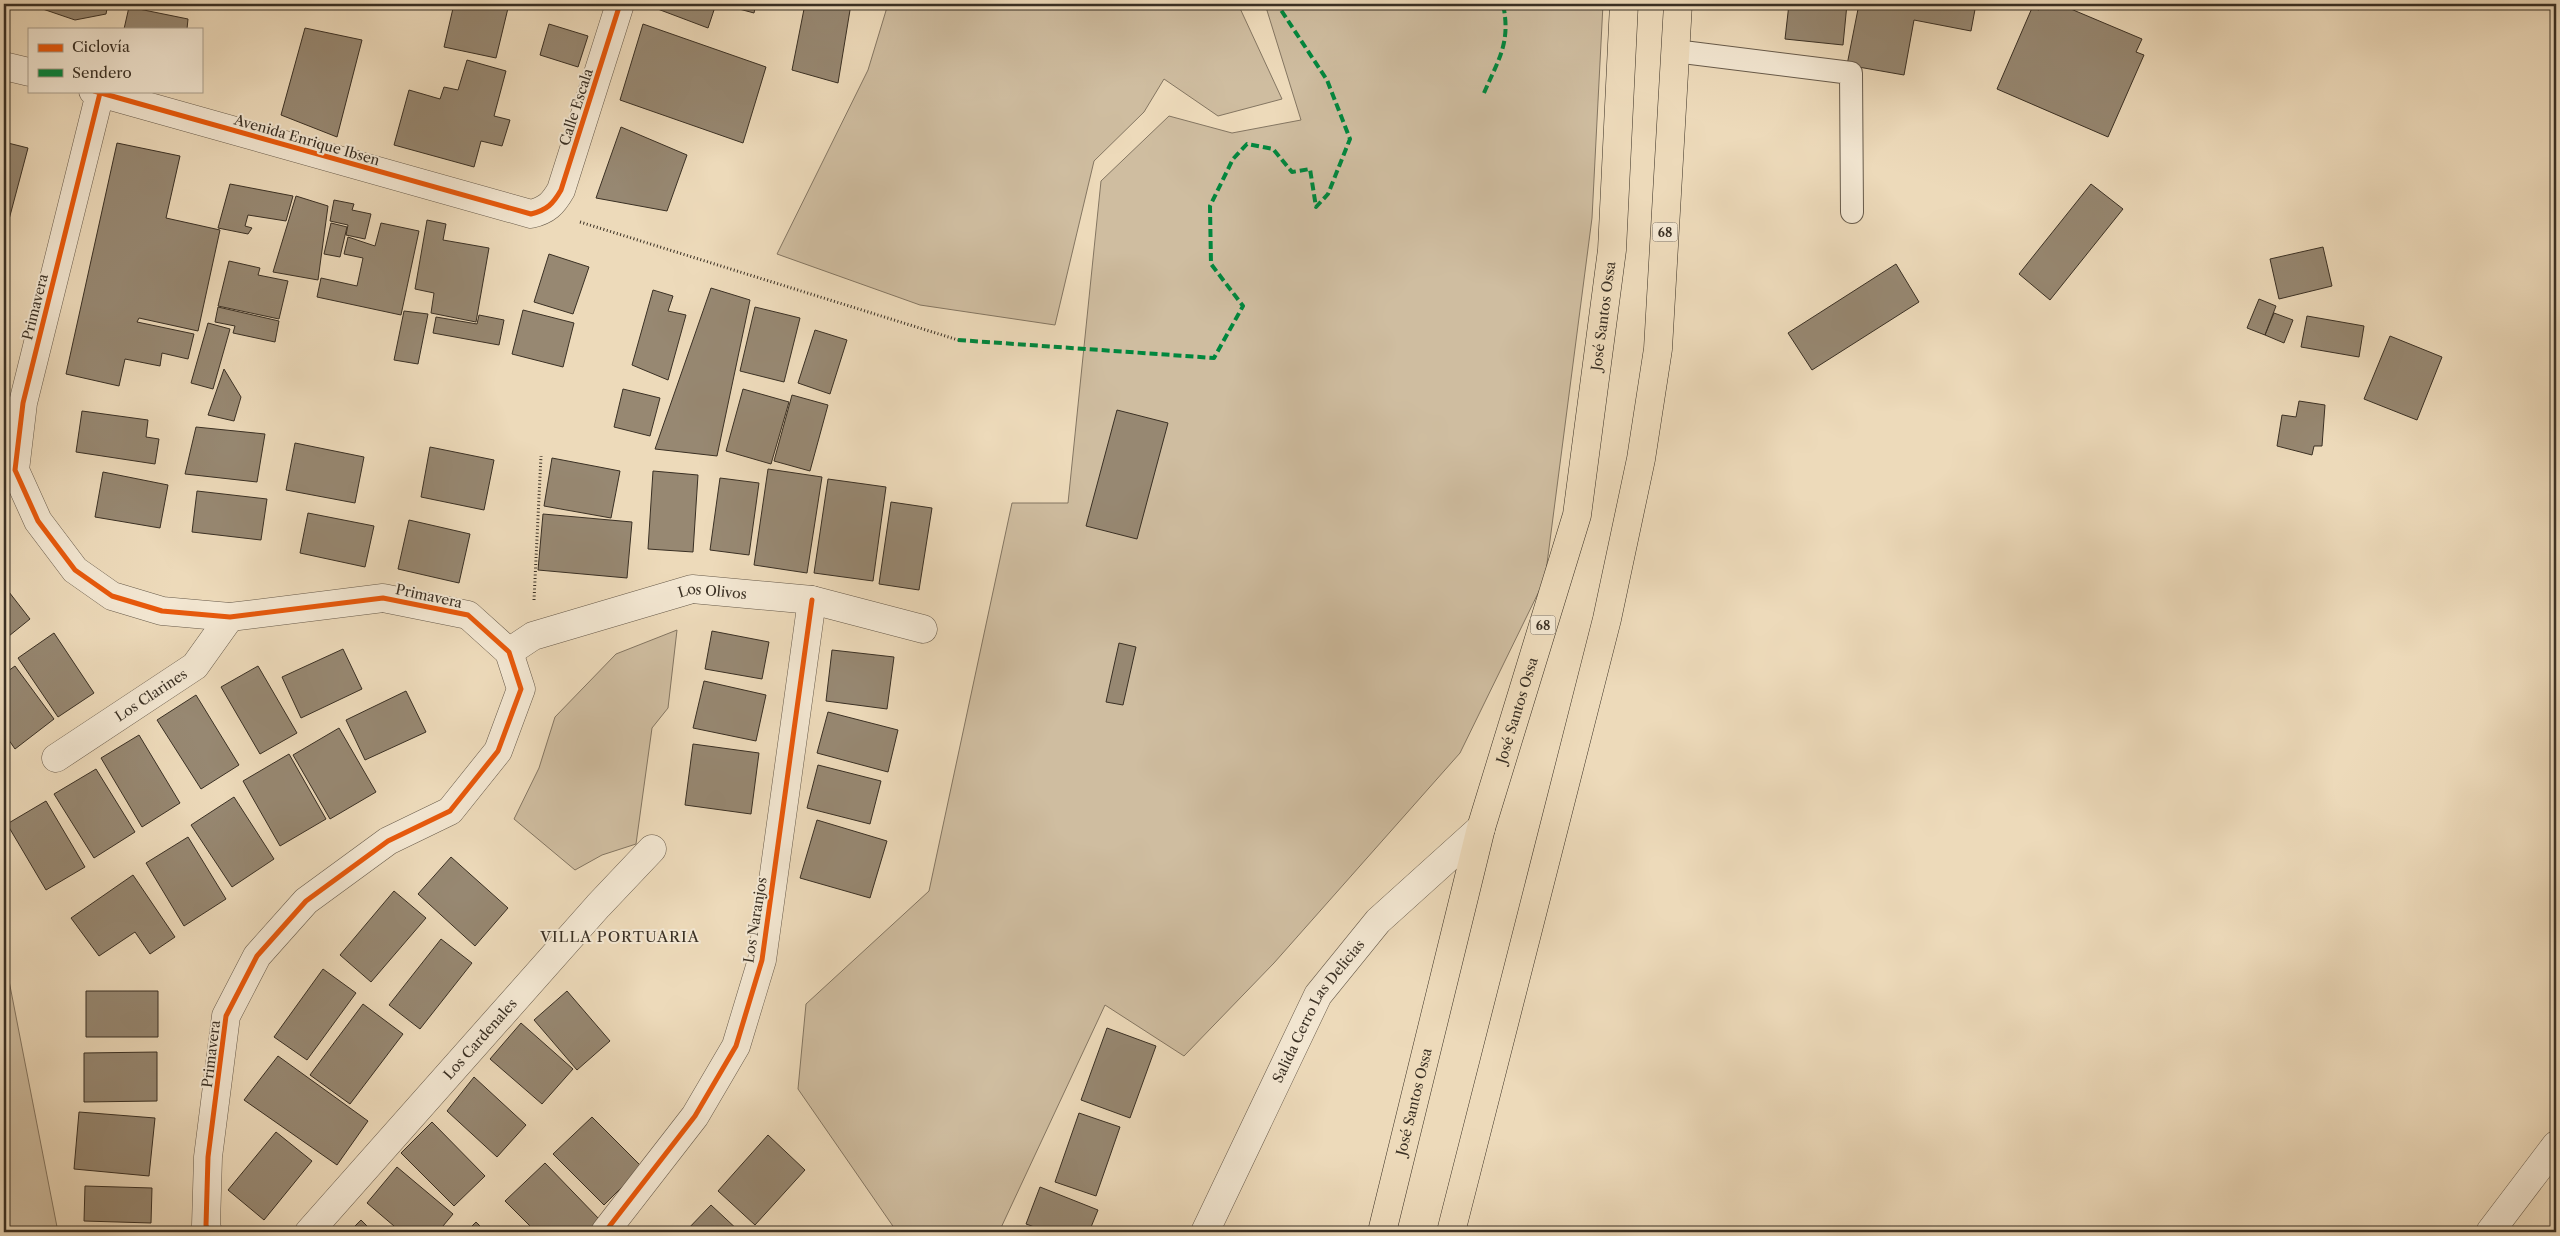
<svg xmlns="http://www.w3.org/2000/svg" width="2560" height="1236" viewBox="0 0 2560 1236" font-family="'Libre Caslon Text',serif">
<rect width="100%" height="100%" fill="#eddaba"/>
<filter id="stains"><feTurbulence type="fractalNoise" baseFrequency=".004" numOctaves="4"/><feColorMatrix values="0 0 0 0 .2 0 0 0 0 .09 0 0 0 0 .02 0 0 0 .5 -.17"/></filter>
<radialGradient id="worn" r=".72"><stop offset=".6" stop-color="#630" stop-opacity="0"/><stop offset="1" stop-color="#630" stop-opacity=".3"/></radialGradient>
<path fill="#cfbda0" stroke="#847662" d="M888,4H1238L1282,99L1218,116L1164,79L1144,112L1094,161L1055,325L920,305L777,254L868,70Z
M1265,4H1603L1592,218L1545,579L1460,753L1274,963L1184,1056L1105,1005L999,1232H897L798,1089L806,1004L929,891L1012,503H1068L1101,181L1169,116L1232,133L1301,120Z
M677,630L668,708L652,728L636,844L602,855L575,870L514,819L539,768L555,717L616,654Z
M4,955L58,1232H4Z"/>
<path fill="#978872" stroke="#3a3024" d="M28,4H108L106,14L75,20Z
M454,4H509L496,58L444,47Z
M657,4H716L708,28L655,8Z
M729,4H756L754,13L728,6Z
M805,4H851L838,83L792,70Z
M1789,4H1847L1843,45L1785,39Z
M1859,4H1976L1971,31L1914,20L1904,75L1847,65Z
M2041,4H2059L2142,39L2136,52L2144,55L2108,137L1997,89L2032,8L2039,10Z
M129,7L188,19L187,29H124Z
M549,24L588,36L578,67L540,55Z
M643,24L766,67L743,143L620,100Z
M305,28L362,40L337,137L281,115Z
M467,60L506,71L494,116L510,120L502,146L481,141L474,167L394,145L409,90L440,99L444,87L458,90Z
M621,127L687,155L667,211L596,198Z
M4,142L28,148L7,227H4Z
M117,143L180,156L166,218L220,230L198,331L139,318L137,322L194,334L188,359L162,353L160,366L125,359L119,386L66,374Z
M230,184L293,196L286,221L248,215L245,226L252,228L248,234L218,228Z
M2091,184L2123,209L2050,300L2019,274Z
M296,196L328,206L318,280L273,272Z
M334,200L354,204L352,210L371,214L365,239L346,235L348,225L330,221Z
M427,220L446,224L443,240L489,248L476,322L431,313L434,293L415,289Z
M331,223L347,227L340,257L324,254Z
M381,223L419,231L401,315L317,297L321,278L357,286L363,258L344,254L348,237L375,246Z
M2323,247L2332,286L2279,299L2270,259Z
M549,254L589,267L573,314L534,302Z
M229,261L260,268L258,275L288,281L279,319L218,306Z
M1896,264L1919,302L1812,370L1788,333Z
M711,288L750,300L717,456L655,449Z
M653,290L673,296L668,311L686,315L668,380L632,365Z
M2259,299L2276,306L2265,335L2247,328Z
M218,307L279,321L275,342L233,333L235,326L215,322Z
M755,307L800,318L784,382L740,371Z
M523,310L574,323L563,367L512,354Z
M404,311L428,314L418,364L394,360Z
M2274,313L2293,320L2284,343L2265,335Z
M479,315L504,320L499,345L433,333L436,317L477,324Z
M2307,316L2364,326L2359,357L2301,347Z
M208,323L230,329L213,389L191,383Z
M815,330L847,340L830,394L798,383Z
M2390,336L2442,357L2417,420L2364,399Z
M224,369L241,397L234,421L208,415Z
M623,389L660,398L650,436L614,427Z
M743,389L789,402L771,464L726,451Z
M792,395L828,405L810,471L774,461Z
M2299,401L2325,405L2322,446H2314L2312,455L2277,446L2282,415L2296,417Z
M1117,410L1168,423L1137,539L1086,526Z
M82,411L148,420L146,437L159,439L155,464L76,452Z
M196,427L265,434L257,482L185,474Z
M295,443L364,457L355,503L286,490Z
M430,447L494,460L484,510L421,497Z
M552,458L620,471L611,518L544,506Z
M768,469L822,477L807,573L754,565Z
M653,471L698,475L693,552L648,549Z
M103,472L168,485L160,528L95,517Z
M720,478L759,483L749,555L710,550Z
M828,479L886,487L873,581L814,573Z
M197,491L267,499L261,540L192,532Z
M891,502L932,508L919,590L879,584Z
M308,513L374,526L365,567L300,553Z
M543,514L632,522L627,578L538,570Z
M409,520L470,534L459,583L398,569Z
M9,592L30,619L4,640V596Z
M712,631L769,642L762,679L705,669Z
M54,633L94,693L58,717L18,658Z
M1119,643L1136,647L1123,705L1106,702Z
M343,649L362,689L301,718L282,677Z
M832,650L894,657L887,709L826,701Z
M15,666L54,719L15,749L4,733V674Z
M258,666L297,733L260,754L221,687Z
M704,681L766,695L756,741L693,728Z
M406,691L426,732L365,760L346,720Z
M196,695L239,765L201,789L157,720Z
M828,712L898,730L888,772L817,753Z
M339,728L376,792L330,819L293,755Z
M139,735L180,803L142,827L101,758Z
M693,744L759,753L751,814L685,805Z
M289,754L326,819L280,846L243,781Z
M818,765L881,781L870,824L807,808Z
M96,769L135,832L94,858L54,794Z
M234,797L274,859L232,887L191,825Z
M46,801L85,867L46,890L7,824Z
M817,820L887,841L870,898L800,878Z
M188,837L226,899L184,926L146,863Z
M451,857L508,908L475,946L418,894Z
M133,875L175,937L150,954L135,932L99,956L71,918Z
M394,891L426,918L371,982L340,955Z
M441,939L472,963L420,1029L389,1005Z
M323,969L356,993L307,1060L274,1037Z
M86,991H158V1037H86Z
M567,991L610,1041L577,1070L534,1020Z
M363,1004L403,1034L350,1104L310,1075Z
M521,1023L573,1069L542,1104L490,1059Z
M1107,1028L1156,1046L1130,1118L1081,1100Z
M157,1052V1101L84,1102V1053Z
M278,1056L368,1121L337,1165L244,1100Z
M474,1077L526,1125L497,1157L447,1111Z
M79,1112L155,1118L149,1176L74,1169Z
M1079,1113L1120,1127L1096,1196L1055,1182Z
M592,1117L642,1167L604,1205L553,1154Z
M432,1122L485,1176L454,1206L401,1153Z
M276,1132L312,1161L264,1220L228,1190Z
M768,1135L805,1170L755,1225L718,1191Z
M545,1163L601,1221L589,1232H536L505,1201Z
M397,1167L453,1214L438,1232H401L367,1203Z
M85,1186L152,1188L151,1223L84,1221Z
M1040,1187L1098,1210L1089,1232H1048L1026,1224Z
M711,1205L740,1232H685Z
M361,1220L373,1232H349Z
M476,1222L486,1232H466Z"/>
<g fill="none" stroke-linecap="round" stroke-linejoin="round">
<defs>
<path id="service" d="M1675,51L1851,73L1852,212"/>
<g id="minor">
<path d="M100,93L531,214C547,210 553,204 561,190L620,4"/>
<path id="s1" d="M509,652L533,636L692,589L812,600L923,629"/>
<path id="s2" d="M56,758L195,666L230,617"/>
<path id="s3" d="M309,1232L598,906L652,849"/>
<path d="M605,1232L695,1116L736,1046L762,960L812,600"/>
</g>
<g id="tertiary">
<path d="M4,66L29,72"/>
<path d="M93,91L100,93L23,403L15,470L38,521L75,570L112,596L162,611L230,617L383,598L468,615L509,652L521,689L498,751L450,811L388,841L306,901L257,956L226,1016L208,1157L206,1225L208,1232"/>
<path id="s4" d="M1205,1232L1318,995L1378,921L1481,828"/>
<path d="M2490,1232L2556,1145"/>
</g>
<g id="motorway">
<path id="s5" d="M1382,1232L1481,828L1577,515L1612,250L1624,4"/>
<path d="M1451,1232L1607,619L1641,459L1658,349L1678,4"/>
</g>
</defs>
<use href="#service" stroke="#675a4a" stroke-width="24"/>
<use href="#minor" stroke="#675a4a" stroke-width="29"/>
<use href="#tertiary" stroke="#675a4a" stroke-width="29"/>
<use href="#motorway" stroke="#3a3024" stroke-width="29"/>
<path stroke="#3a3024" stroke-width="3" stroke-dasharray="1 2.5" stroke-linecap="butt" d="M580,222L958,340
M534,600L541,456"/>
<use href="#service" stroke="#f3e7d2" stroke-width="22"/>
<use href="#minor" stroke="#f3e7d2" stroke-width="28"/>
<use href="#tertiary" stroke="#f3e7d2" stroke-width="28"/>
<use href="#motorway" stroke="#eddaba" stroke-width="28"/>
<path stroke="#00873e" stroke-width="4" stroke-dasharray="8 4" stroke-linecap="butt" d="M1484,93C1499,58 1511,43 1503,4
M958,340L1214,358L1243,306L1211,264L1210,206L1233,159L1247,144L1273,149L1292,172L1310,169L1316,207L1328,194L1350,139L1327,80L1277,4"/>
<defs>
<path id="cycleway" d="M94,91L531,214C547,210 553,204 561,190L620,4
M100,93L23,403L15,470L38,521L75,570L112,596L162,611L230,617L383,598L468,615L509,652L521,689L498,751L450,811L388,841L306,901L257,956L226,1016L208,1157L206,1225L208,1232
M605,1232L695,1116L736,1046L762,960L812,600"/>
</defs>
<use href="#cycleway" stroke="#f3e7d2" stroke-width="8"/>
<use href="#cycleway" stroke="#e8590c" stroke-width="5"/>
</g>
<g text-anchor="middle" dominant-baseline="central" stroke-width="4" stroke-linejoin="round" paint-order="stroke">
<g fill="#f3e7d2" stroke="#726758" stroke-width="1">
<rect x="1652.5" y="222.5" width="25" height="19" rx="4"/>
<rect x="1530.5" y="615.5" width="25" height="19" rx="4"/>
</g>
<g font-size="12" font-weight="bold" fill="#3a3024">
<text x="1665" y="232">68</text>
<text x="1543" y="625">68</text>
</g>
<g font-size="14" fill="#3a3024" stroke="#f3e7d2">
<text transform="translate(576 107) rotate(-72)">Calle Escala</text>
<text transform="translate(307 140) rotate(16)">Avenida Enrique Ibsen</text>
<text transform="translate(35 307) rotate(-76)">Primavera</text>
<text stroke="none"><textPath href="#s5" startOffset="944">José Santos Ossa</textPath></text>
<text stroke="none"><textPath href="#s1" startOffset="215">Los Olivos</textPath></text>
<text transform="translate(429 596) rotate(12)">Primavera</text>
<text stroke="none"><textPath href="#s2" startOffset="114">Los Clarines</textPath></text>
<text stroke="none"><textPath href="#s5" startOffset="539">José Santos Ossa</textPath></text>
<text transform="translate(755 920) rotate(-81)">Los Naranjos</text>
<text stroke="none"><textPath href="#s4" startOffset="249">Salida Cerro Las Delicias</textPath></text>
<text stroke="none"><textPath href="#s3" startOffset="258">Los Cardenales</textPath></text>
<text transform="translate(211 1054) rotate(-83)">Primavera</text>
<text stroke="none"><textPath href="#s5" startOffset="134">José Santos Ossa</textPath></text>
</g>
<g font-size="15" letter-spacing="1" fill="#3a3024" stroke="#f3e7d2">
<text x="620" y="936">VILLA PORTUARIA</text>
</g>
</g>
<rect width="2560" height="1236" fill="none" stroke="#eddaba" stroke-width="20"/>
<rect x="5" y="5" width="2550" height="1226" fill="none" stroke="#3a3024" stroke-width="2.5"/>
<rect x="10" y="10" width="2540" height="1216" fill="none" stroke="#3a3024"/>
<rect x="28" y="28" width="175" height="65" fill="#f3e7d2" stroke="#a99e8c"/>
<rect x="38" y="44" width="25" height="8" fill="#e8590c" stroke="#a99e8c"/>
<text x="72" y="52" font-size="15" fill="#3a3024">Ciclovía</text>
<rect x="38" y="69" width="25" height="8" fill="#00873e" stroke="#a99e8c"/>
<text x="72" y="78" font-size="15" fill="#3a3024">Sendero</text>
<rect width="100%" height="100%" filter="url(#stains)"/>
<rect width="100%" height="100%" fill="url(#worn)"/>
</svg>
